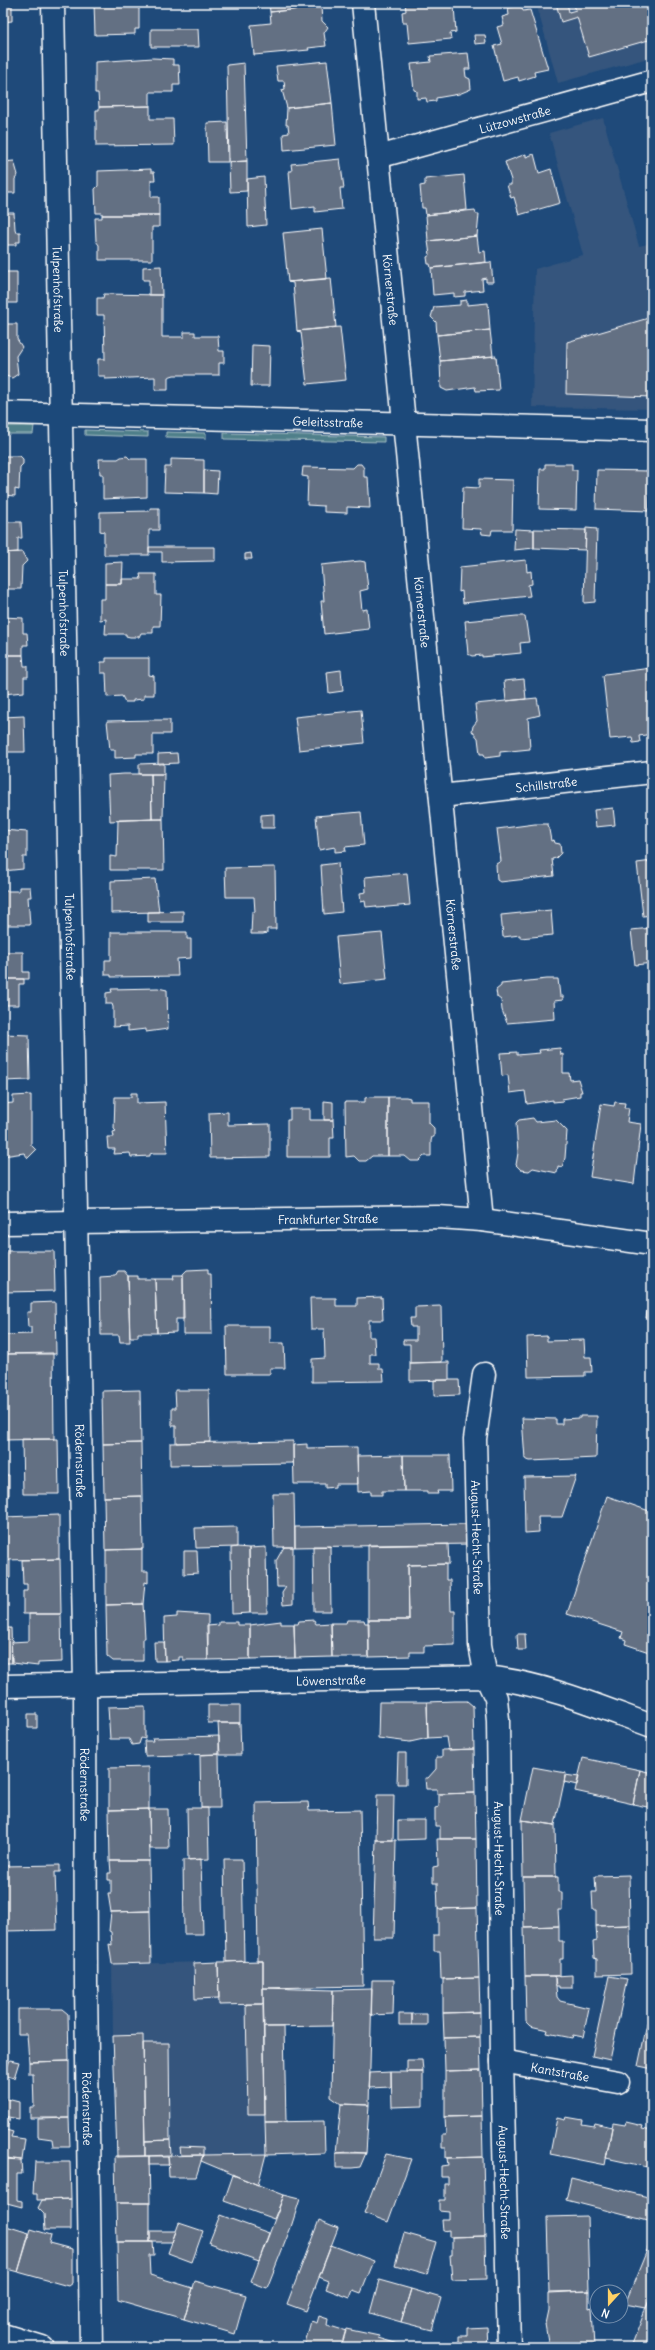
<svg xmlns="http://www.w3.org/2000/svg" width="655" height="2350" viewBox="0 0 655 2350" font-family="Delius,sans-serif">
<rect width="100%" height="100%" fill="#1f4a7a"/>
<filter id="ink" filterUnits="userSpaceOnUse"><feTurbulence type="fractalNoise" baseFrequency=".025" numOctaves="2"/><feDisplacementMap in="SourceGraphic" scale="8" xChannelSelector="R" yChannelSelector="G"/><feConvolveMatrix kernelMatrix="1 2 1 2 8 2 1 2 1" color-interpolation-filters="sRGB"/></filter>
<g filter="url(#ink)">
<path fill="#34557d" d="M536,3H652V57L558,83Z
M603,118L639,246L652,243V409L532,407L535,269L583,255L549,133Z
M263,1961L266,2154L203,2155V2148L181,2147V2155H171L169,2043L145,2044L143,2035L113,2036L112,1964Z"/>
<path fill="#4f7f8a" stroke="#a7bfc4" d="M3,426H34L33,434H3Z
M85,430L148,432V437L85,435Z
M166,432L206,433V438L166,437Z
M224,433L384,437V442L224,439Z"/>
<path fill="#646f83" stroke="#fff" d="M3,3H12V21L3,22Z
M94,3H139V29H135V34L95,35Z
M170,3H198V4H170Z
M269,3H320L321,7L270,12Z
M405,3H458L459,5L454,6L456,32L450,33L451,39L409,43L407,23H403L402,12L406,11Z
M556,3H567L569,12L576,10L573,3H616L617,7L631,3H652V39L589,57L577,17L561,22Z
M521,5L523,11L530,10L548,69L534,72L535,76L519,81L518,77L503,81L494,46L502,44L497,27L504,25L502,17L509,15L508,8Z
M321,7L322,21L328,27L324,33L326,46L308,48L309,50L254,55L251,25L271,23L270,12Z
M151,29H198L199,47H151Z
M474,35H485L486,43L475,44Z
M468,53L470,69H465L466,77L470,79L471,89L459,94L436,98V101L427,102L426,98L417,99V91L414,90L411,64L431,62L430,56Z
M153,58L173,59V65H179L180,85H173V92H150V106L99,107L98,93H95V62Z
M327,61L332,103L287,108L282,90L285,89L284,81H278L276,66Z
M244,63L247,161L229,162L227,65Z
M332,103L336,145L284,150L283,134L289,133L288,125H286L287,108Z
M150,106V119H173L174,145L96,146V110H99V107Z
M227,122L228,162H208L207,123Z
M526,154V157L534,154L539,173L551,169L560,203L519,215L514,197L511,198L507,185H511V180L505,162Z
M340,159L344,188H340L342,209L315,212V206L292,209L289,171H292L291,164Z
M14,161L18,175L15,179V193H6V198H3V162Z
M247,161V191L230,192L229,162Z
M151,169V172H154L155,180H151V197H159V215H102V213H96L95,189L98,186V171Z
M464,175L467,210L426,215L425,208H422L420,186L425,185V179Z
M264,177L266,225L248,227L247,179Z
M475,210L476,214H479L477,236L428,241L426,215Z
M3,213H14L15,229L16,232H20V242H16V245H3Z
M102,215H159V227H152V260H99V245L96,241L95,218H102Z
M322,229L327,279L288,282L283,233Z
M477,236L479,252L485,251L486,262L431,268L430,264H428L427,257L430,255L428,241Z
M491,262L493,282H486V278L482,279L483,290L465,292V296L454,297V293L433,295L431,268Z
M161,266L162,295H149V280H143V267Z
M3,272H17V303H3Z
M331,278L336,327L297,331L293,283L288,282Z
M104,294L162,295V337H184V332H195V336H218L219,351H224V363H219V375H174L168,377V390H155V377L105,379V376H98V359H105L104,315H97V298H103Z
M467,300V305L488,303L490,330L437,335L436,322L431,317L434,307L460,305V301Z
M652,317V397L566,394L567,342Z
M3,324H17V339L22,347L16,356L18,374L12,378L3,375Z
M340,327L346,380L307,384L301,332L297,331Z
M490,330L493,356L440,361L437,335Z
M252,345L270,346L269,386H251Z
M496,356L499,390L476,391L475,387L447,391L441,388L440,361Z
M3,456H20L23,459V464L20,467L19,490L15,489V496L3,495Z
M127,456L130,459H147V497L103,499V474H100L99,459H118L121,457Z
M171,459L204,460V493L164,492L165,467H171Z
M357,464H361L364,468V477H368L370,508L347,507V513L324,512V506L307,505L308,477L302,476L303,467L353,468Z
M545,464H572V470H577L576,510L539,509L540,469H545Z
M204,470L218,471L217,494L204,493Z
M597,470L650,471L649,511L596,509Z
M650,471H652V511H649Z
M479,479L513,480L512,530H492L491,535L482,534L481,529L462,528L463,487L479,488Z
M150,508H159V530H149V555H104V532L100,531V512L150,511Z
M3,516L5,522H21L22,538H18V552L3,553Z
M586,528L597,529L595,602L584,603Z
M515,529L534,530V548L514,550Z
M534,529L586,530L585,550L534,548Z
M149,547H215V561L162,562V552H149Z
M22,552L27,561L22,566L21,589H4L5,593H3V553Z
M251,553L252,559H245V554Z
M526,560L527,572L531,571L532,584L528,585L530,596L463,603L462,591L459,592L460,567Z
M360,561L365,562L368,589L360,591L362,610L367,609L369,629L324,634L321,601H324L321,565Z
M123,562L122,584H105V563Z
M140,574H156V595H161L160,626H153V633H141L139,637H130L126,636V634H105L106,619L100,620V599H105V584H122V579H141Z
M517,616H525L529,642L520,643L521,653L482,657V655L472,656L468,654L465,621Z
M3,617L23,618V633H27L28,645H23V655H3Z
M3,655H23L24,666H28V677H24V692L3,694Z
M106,658H149V675L154,676V695H144V699L133,700V702H125L122,696L107,697L106,673H101V662H106Z
M651,668L652,734L639,736L640,742L633,743L632,737L610,739L603,676L605,674Z
M341,670L343,691L329,693L327,672Z
M524,679L526,699L506,701L504,681Z
M537,698L540,715L528,718L530,749L500,752V756L485,758L484,754H480L478,738L472,731L473,726L477,721L475,704Z
M361,710L364,743L299,750L295,717Z
M24,716L25,752H3V717Z
M153,720H170V734H153V754H136V757L115,758V750H110L107,721Z
M177,753L178,763L158,764V754Z
M164,763V774H139V764Z
M124,774H151L152,819L110,821L108,775Z
M151,774H164L163,819H152Z
M613,808L615,825L596,827L594,810Z
M361,812L364,845L345,847L346,851L335,852V847L319,850L316,816Z
M274,814V828H261V815Z
M163,819L164,870H110V856L117,857L118,820Z
M535,824H548L551,841L554,840L555,843L560,844L561,853L556,858L552,859L554,876L500,882L497,880L496,864L501,861L497,829Z
M3,830L27,832V857H23V869L3,871Z
M652,861V915L643,916L637,863Z
M338,863L342,912L324,914L321,865Z
M275,867L276,929H267V933L263,934H251L252,912H255L254,897H226L225,868Z
M407,873L410,905L377,908L376,906L366,907L365,901L361,902L360,893L366,892L365,877Z
M155,879L159,912L111,913V881Z
M19,887H30L31,897H28L30,925H3V891H19Z
M551,910L553,935L520,938V935L503,937L501,915Z
M183,911V922H148V912Z
M652,928V963L635,965L631,930Z
M111,932H187V939H191V958L177,959L178,976L111,977V975H105V960H111Z
M382,933L387,979L340,984L336,937Z
M3,952H23V972H29V979H3Z
M3,979H24V984H19V1005H3Z
M547,979H558L560,996H563V1000L554,1001L555,1019L507,1023L502,1010L501,1000L497,997L496,990L501,986V984Z
M158,988L167,990L168,1029L146,1032V1029L128,1031V1026L113,1027V1007L112,1004H106V993L112,992L111,989Z
M3,1034L29,1035L30,1080L3,1081Z
M560,1048L561,1055L563,1054V1073H569L570,1080L578,1079L582,1092H580V1096L562,1099L563,1101L553,1102V1100L527,1104L525,1091L510,1093L508,1075L502,1076L500,1053L517,1052V1055L540,1053L539,1050Z
M131,1093H137V1103L165,1102L167,1153H153L150,1154V1156L131,1157L130,1153L114,1154L115,1149H108L107,1137H114L113,1132L116,1131L114,1129L115,1097H131Z
M31,1095V1145L36,1150L28,1158L24,1153L3,1156V1104L13,1103V1096Z
M370,1097H388V1156H372L366,1161H359L354,1156L346,1157L345,1102H365V1098Z
M388,1097H406L410,1098V1101H429V1123L434,1128V1137H432L431,1141V1156H424L419,1161H411L405,1156H388Z
M324,1101L333,1102V1120H324Z
M615,1102L625,1103L624,1108H629L627,1122L641,1124L634,1184L590,1177L601,1104L614,1106Z
M290,1109H310V1120H333L334,1138H330V1157H287V1120H290Z
M228,1112V1125L270,1124V1157L210,1158L209,1113Z
M533,1118L536,1122L556,1120L567,1131L565,1158L562,1167L558,1166L557,1173L533,1168L529,1171L521,1170L516,1165L518,1153L516,1123L519,1120Z
M3,1251H54L55,1291L3,1292Z
M208,1269V1274H211L212,1334H183V1274L187,1270Z
M118,1271H124L128,1276L130,1342H120L119,1335H101L100,1277L115,1276Z
M173,1275H183L184,1319H176V1332L157,1333L155,1279H174Z
M128,1276H138V1279H155L157,1333H138V1337H130Z
M382,1297L383,1320H369V1337H374L375,1354H370V1363H379V1369H383L384,1381L312,1382V1359L325,1358L324,1329H311L310,1298H336V1306H357V1298Z
M649,1298H652V1319L646,1318Z
M55,1302L56,1354H3V1335L31,1334V1327H28L27,1312H31V1303Z
M441,1306L442,1362L410,1363V1344H403V1340H416V1327H411L410,1318H415V1307Z
M226,1326H270V1343H284L285,1368H270V1374H227Z
M547,1336V1341L584,1340L585,1357H591L592,1372H585V1376L528,1377L527,1337Z
M53,1353L54,1439L3,1440V1354Z
M449,1362V1380L410,1381V1363Z
M434,1380H459L460,1395L434,1396Z
M140,1390L141,1443L103,1444L102,1391Z
M175,1390H209L210,1442L176,1443V1426H172V1408H176Z
M580,1416H597L596,1458L530,1461L525,1459L522,1418L556,1419V1424H562V1419L580,1418Z
M22,1439H58L59,1494H23Z
M293,1441V1463L170,1465V1443Z
M141,1443L142,1496L104,1497L103,1444Z
M307,1444V1448L357,1447L358,1484H335V1487L325,1488V1484H294L293,1445Z
M403,1455L404,1491H382V1495H371V1491L358,1492L357,1456Z
M403,1455H450L451,1491H437L438,1494H427V1491H404Z
M3,1475H9V1495L3,1494Z
M576,1476L562,1517H538L539,1532L525,1533L524,1477Z
M273,1494H294L295,1547H274Z
M142,1496L143,1549L105,1550L104,1497Z
M607,1496L652,1512V1653L625,1644L626,1640L621,1638L623,1632L567,1614Z
M59,1515V1559L3,1560V1517Z
M468,1524L469,1544L295,1547V1527Z
M237,1527V1547L196,1548L195,1528Z
M448,1544L449,1564L408,1565L409,1620H368V1545Z
M313,1546H330L331,1611H314Z
M237,1547L249,1548L250,1613L232,1614L231,1548Z
M266,1547L267,1613H250L249,1548Z
M284,1547H293V1604L283,1605L282,1593L286,1587H277L276,1561Z
M142,1549V1571H148V1583L145,1582L143,1604L106,1605V1550Z
M184,1551H197L198,1573L184,1574Z
M60,1559L61,1614H23V1591H27V1584H23L22,1560Z
M3,1560H10V1578H3Z
M446,1564V1580H450L451,1611H455V1645L424,1646V1652H410V1656L369,1657L368,1620H409L408,1565Z
M143,1604L145,1638H143V1661H113L107,1656L106,1605Z
M177,1613L208,1615V1660H183V1657H179V1660L165,1661L164,1618L177,1617Z
M29,1614H61L62,1662L38,1663V1666L12,1663L11,1642L29,1641Z
M314,1620L316,1624L331,1623L332,1657L295,1658L294,1624H298L299,1621Z
M347,1620H364L365,1623H369V1657H332L331,1623H346Z
M281,1621V1624H294L295,1658L250,1659V1625Z
M219,1622H237V1625H250V1659L208,1660L207,1626L219,1625Z
M3,1628H11L12,1663H3Z
M517,1634H525L526,1650H518Z
M154,1642H164L165,1661H155Z
M454,1701H467L473,1706L474,1749L448,1750L446,1737L428,1738L427,1702Z
M379,1702H427L428,1738L410,1742L378,1738Z
M208,1705H240V1723H208Z
M145,1706V1739L141,1738L139,1744L132,1745L129,1739H110L108,1707Z
M28,1714H37V1728H28Z
M218,1723H240L241,1755H220Z
M219,1736V1754L145,1756L144,1741H153L152,1738Z
M474,1749L475,1793L437,1794V1789H426L425,1778H428L436,1769V1757H442V1750Z
M398,1753H406V1784H397Z
M219,1754L220,1808H201L200,1755Z
M583,1758L640,1770L633,1804L575,1791Z
M149,1767V1809L109,1810V1768Z
M533,1767L566,1773L555,1825L522,1820Z
M640,1770L652,1773V1808L633,1804Z
M565,1775L579,1777L577,1785L564,1782Z
M475,1793L476,1839H440V1826H435V1808L439,1807V1794Z
M377,1795H394L393,1840H376Z
M308,1802L309,1811L360,1810L363,1986L263,1988V1961H258L256,1803Z
M187,1808H208L209,1859L188,1860Z
M149,1809L150,1861H110L109,1810Z
M149,1809H168L169,1849H150Z
M398,1820H425V1839L398,1840Z
M522,1820L555,1825L556,1877H523Z
M437,1839H476L477,1908L438,1909L437,1883H433V1867L438,1866Z
M376,1840H396L394,1938H373Z
M201,1859L203,1934H184L183,1860Z
M224,1859H242L244,1961L226,1962Z
M110,1861H149L150,1911L111,1912L108,1893H111V1880H108V1873H111Z
M60,1865V1872H55L57,1930L3,1931V1866Z
M629,1875L630,1925L596,1926V1910H593L592,1892H596L595,1876Z
M523,1877H558V1892H562V1910H558L559,1926L524,1927Z
M477,1908L479,1978L441,1979L440,1951H434V1935H438V1909Z
M150,1911L151,1963L112,1964L109,1944L112,1945L111,1932L109,1931L111,1912Z
M630,1925L631,1974L597,1975V1959L594,1958L593,1941L597,1940L596,1926Z
M559,1926V1941H563V1959H560V1976H525L524,1927Z
M263,1961V2004L219,2005L218,1962Z
M218,1962L219,1998L195,1999L194,1963Z
M572,1975V1988H559V1986H555V1976Z
M525,1976H555L557,1997L560,2001L589,2008L583,2037L573,2035L572,2038L547,2033L548,2030L530,2026L526,2022Z
M609,1976L627,1979L610,2060L592,2056Z
M479,1978L480,2012L443,2013V1979Z
M372,1980H394L393,2014L371,2015Z
M263,1988L333,1990L332,2026L264,2027Z
M372,1989L369,2105L341,2104L331,2097L333,1990Z
M652,2001V2069L638,2066Z
M246,2004H263L265,2114H248Z
M18,2009H62L68,2014L69,2061L29,2062L27,2034H18Z
M480,2012V2037L444,2038L443,2013Z
M399,2014H412V2025H399Z
M412,2014H427V2025H412Z
M264,2027H284L286,2122H265Z
M143,2035L145,2156L117,2157L113,2036Z
M480,2037L481,2070L445,2071L444,2038Z
M143,2043H169L170,2140L145,2141Z
M10,2060L19,2062L14,2078L4,2075Z
M407,2060H422L423,2072H407Z
M69,2061V2118H30V2107H34L33,2074H29V2062Z
M481,2070L482,2116L445,2117V2071Z
M391,2072H423V2106L392,2107Z
M391,2072V2087L369,2088L370,2073Z
M3,2098L19,2102V2119L3,2116Z
M341,2104L369,2105L366,2153H336Z
M3,2116L10,2119L6,2130L13,2132L11,2137L25,2139L22,2160L3,2159Z
M482,2116L483,2157L446,2158V2148H442V2134H446L445,2117Z
M566,2117L583,2120L582,2124L594,2126L595,2123L612,2127L605,2165L550,2154L557,2118L565,2120Z
M69,2118L70,2147H53L52,2139L38,2137V2119Z
M324,2121L325,2153L266,2155L265,2122Z
M626,2122L643,2126L642,2129L652,2131V2168L606,2158L613,2123L625,2125Z
M170,2140L171,2155L145,2156V2141Z
M180,2147L203,2148V2155H181Z
M336,2153L349,2152L366,2153L360,2167L352,2168H336Z
M266,2154L258,2185L201,2161L203,2155Z
M386,2154L411,2159L388,2222L364,2213Z
M203,2155L196,2177H169L168,2156Z
M115,2156H149L150,2203H116Z
M149,2156H168L169,2165H149Z
M483,2157L485,2236L449,2237V2230L443,2231L442,2219H449V2212L439,2211V2200H445V2184H448V2177H441V2166L448,2165L447,2158Z
M7,2158L21,2160L22,2174H17V2200L22,2201V2207L3,2202V2169Z
M35,2162H70L71,2199L37,2200V2194H33Z
M233,2175L284,2195L274,2219L224,2201Z
M571,2178L652,2198V2222L566,2200Z
M284,2195L300,2199L291,2227L267,2288L251,2282Z
M71,2199V2230H45L44,2214L38,2208L42,2200Z
M116,2203H150V2242H117Z
M220,2215L269,2233L259,2261L209,2243Z
M587,2216L589,2291L549,2293L547,2217Z
M319,2220L338,2228L306,2311L287,2304Z
M179,2223L203,2231L192,2262L168,2253Z
M3,2225L29,2233L18,2272L3,2268Z
M31,2229L51,2235L49,2243L72,2249V2283L68,2286L18,2272Z
M150,2231H176L172,2242H150Z
M404,2233L436,2242L427,2274L395,2265Z
M485,2236L486,2279L452,2280L450,2255H452V2237Z
M652,2238V2293L646,2308L625,2304Z
M117,2242H153L154,2255H149L150,2275L193,2288L184,2319L118,2300Z
M331,2245L374,2261L361,2293L353,2290L350,2298L326,2289L329,2281L319,2277Z
M379,2280L411,2289L401,2322L370,2313Z
M195,2281L246,2295L235,2334L184,2319Z
M411,2289L441,2298L432,2330L401,2322Z
M589,2291V2309L592,2308L594,2347H549L545,2324H546L549,2310V2292Z
M652,2293V2347H631L646,2308Z
M319,2316L328,2319L327,2325L346,2331L341,2347H304L311,2321L317,2323Z
M487,2327L488,2347H459V2336H467V2328Z
M346,2329L379,2336L378,2338L395,2343L394,2347H341Z
M395,2343L410,2347H394Z"/>
<g fill="none" stroke-linecap="round" stroke-linejoin="round">
<defs>
<g id="minor">
<path id="s1" d="M53,3L85,1685L86,1984L91,2347"/>
<path id="s2" d="M363,3L482,1220"/>
<path id="s3" d="M378,157L652,81"/>
<path id="s4" d="M3,413L652,430"/>
<path id="s5" d="M441,796L652,772"/>
<path id="s6" d="M484,1374L475,1439L480,1645L486,1677L496,1698L498,1720L502,2061L509,2347"/>
<path id="s7" d="M3,1686L486,1677C544,1683 597,1706 652,1726"/>
<path id="s8" d="M502,2061L618,2082"/>
</g>
<g id="major">
<path id="s9" d="M3,1223L438,1217L482,1220L652,1244"/>
<path d="M3,2335L42,2347"/>
</g>
</defs>
<use href="#minor" stroke="#fff" stroke-width="25"/>
<use href="#major" stroke="#fff" stroke-width="25"/>
<use href="#minor" stroke="#1f4a7a" stroke-width="22"/>
<use href="#major" stroke="#1f4a7a" stroke-width="22"/>
</g>
</g>
<g text-anchor="middle" dominant-baseline="central" stroke-width="3" stroke-linejoin="round" paint-order="stroke">
<g font-size="12" fill="#fff" stroke="#1f4a7a">
<text stroke="none"><textPath href="#s3" startOffset="142">Lützowstraße</textPath></text>
<text stroke="none"><textPath href="#s1" startOffset="286">Tulpenhofstraße</textPath></text>
<text stroke="none"><textPath href="#s2" startOffset="288">Körnerstraße</textPath></text>
<text stroke="none"><textPath href="#s4" startOffset="325">Geleitsstraße</textPath></text>
<text stroke="none"><textPath href="#s2" startOffset="612">Körnerstraße</textPath></text>
<text stroke="none"><textPath href="#s1" startOffset="610">Tulpenhofstraße</textPath></text>
<text stroke="none"><textPath href="#s5" startOffset="106">Schillstraße</textPath></text>
<text stroke="none"><textPath href="#s2" startOffset="936">Körnerstraße</textPath></text>
<text stroke="none"><textPath href="#s1" startOffset="934">Tulpenhofstraße</textPath></text>
<text stroke="none"><textPath href="#s9" startOffset="325">Frankfurter Straße</textPath></text>
<text stroke="none"><textPath href="#s1" startOffset="1458">Rödernstraße</textPath></text>
<text stroke="none"><textPath href="#s6" startOffset="164">August-Hecht-Straße</textPath></text>
<text stroke="none"><textPath href="#s7" startOffset="328">Löwenstraße</textPath></text>
<text stroke="none"><textPath href="#s1" startOffset="1782">Rödernstraße</textPath></text>
<text stroke="none"><textPath href="#s6" startOffset="488">August-Hecht-Straße</textPath></text>
<text stroke="none"><textPath href="#s8" startOffset="59">Kantstraße</textPath></text>
<text stroke="none"><textPath href="#s1" startOffset="2106">Rödernstraße</textPath></text>
<text stroke="none"><textPath href="#s6" startOffset="812">August-Hecht-Straße</textPath></text>
</g>
</g>
<rect width="655" height="2350" fill="none" stroke="#1f4a7a" stroke-width="16"/>
<rect x="8" y="8" width="639" height="2334" fill="none" stroke="#fff" stroke-width="1.5" filter="url(#ink)"/>
<g transform="translate(609 2304) rotate(201)"><circle r="19" fill="#1f4a7a" stroke="#7992af"/>
<path d="M0-3L7 15L0 10L-7 15Z" fill="#ffd166"/>
<text y="-6" font-size="11" font-weight="bold" text-anchor="middle" fill="#ffffff">N</text>
</g>
</svg>
